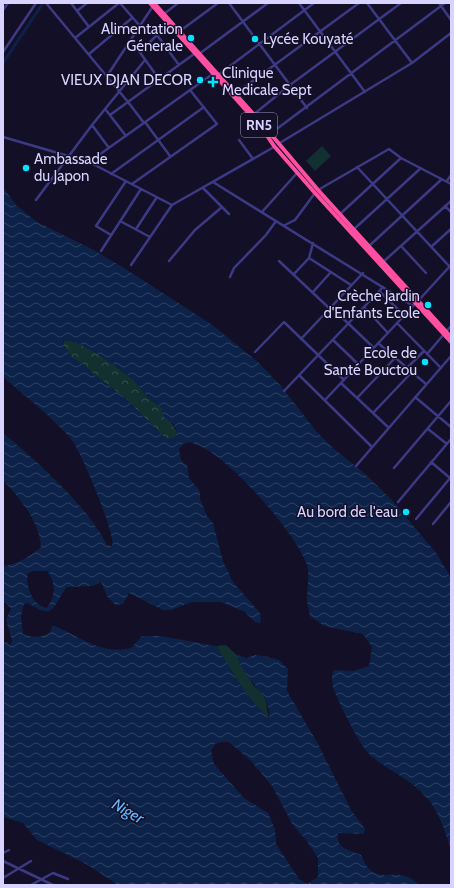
<svg xmlns="http://www.w3.org/2000/svg" width="454" height="888" viewBox="0 0 454 888" font-family="Cabin,sans-serif">
<defs>
<pattern id="forest-crowns" width="20" height="18" patternUnits="userSpaceOnUse"><rect width="20" height="18" fill="#12302f"/><path d="M2 6a3 3 0 1 1 6 0M12 15a3 3 0 1 1 6 0" fill="none" stroke="#344d4e"/></pattern>
<pattern id="water-waves" width="16" height="10" patternUnits="userSpaceOnUse"><rect width="16" height="10" fill="#0c2248"/><path d="M0 5q4-4 8 0t8 0" fill="none" stroke="#2f4163"/></pattern>
</defs>
<rect width="100%" height="100%" fill="#130f26"/>
<path fill="url(#forest-crowns)" d="M64,340L76,342L100,355L133,379L148,398L161,407L177,432L175,438L169,439L165,438L125,398L91,372L83,364L72,358L63,345Z"/>
<path fill="#12302f" d="M322,146L331,156L315,171L306,161Z
M226,645L237,655L239,661L254,686L263,694L266,702L269,719L266,718L245,692L216,646Z"/>
<path fill="url(#water-waves)" fill-rule="evenodd" d="M3,187L16,205L37,222L92,249L127,270L211,324L258,362L281,386L316,431L334,449L364,473L392,500L437,554L451,578V850C444,828 439,810 423,794C407,777 385,769 369,754C361,747 336,698 333,687C332,681 331,675 334,670L354,671L369,666L372,647L363,634L324,626L310,616C309,610 307,604 307,598C307,587 310,576 307,565C296,533 225,451 192,443C190,442 186,443 183,444L179,449C180,457 180,461 187,465L189,478L200,491V499L207,516L213,523L223,561L233,582L260,613L261,620L260,623L255,622L245,612L221,602H192L171,610H163L129,593L123,604L115,605L107,596L101,582L92,586L67,587C52,605 56,622 28,603L24,604L21,616L23,634C31,638 43,638 50,632L52,626H55C80,637 102,655 131,648L142,636H161L216,646L245,692L269,719C272,692 243,682 237,655L247,658L255,655L264,656L279,660L288,669L287,691L318,744L351,810L365,829L364,834L338,833C335,849 351,850 361,855C364,860 365,865 369,869C384,883 401,865 419,885H118L88,865L37,840L23,823L3,817V642H7L10,645L12,641L6,619L11,609L6,603H4L3,606L5,610L3,614V566C16,565 32,555 41,547C40,522 19,497 3,480V433C34,458 90,509 107,545L112,546C117,537 80,449 71,439C51,416 26,397 3,377ZM63,340L76,342L100,355L133,379L148,398L161,407L163,416L174,425L177,432L175,438L169,439L165,438L125,398L91,372L83,364L72,358L63,345ZM34,571H47C56,580 56,600 46,608C32,605 25,585 28,573ZM221,742H229L251,761L272,786L292,824L306,840L318,858V877L307,884L299,879L276,844L275,829L268,813L244,798L214,764L211,751L215,744Z"/>
<g fill="none" stroke-linecap="round" stroke-linejoin="round">
<path stroke="#0c2248" stroke-width="3" d="M3,63L43,3"/>
<path stroke="#3d3a85" stroke-width="2.5" d="M46,3L128,102L144,123
M71,3L89,27
M120,3L140,26
M229,3L307,108
M299,3L365,92
M367,3L412,63
M439,3L451,20
M3,10L8,3
M77,11L87,3
M164,14L178,3
M180,31L218,3
M157,35L179,65
M75,38L119,3
M131,40L159,79
M3,52L36,3
M140,52L168,24
M89,54L132,18
M199,54L268,3
M218,75L314,3
M107,76L153,6
M235,94L359,3
M106,110L126,136
M110,115L194,54
M253,115L290,85L401,3
M145,122L170,156
M92,125L109,148
M270,134L445,3
M3,137L89,162L172,205L274,147
M239,140L253,159
M278,144L412,63L451,33
M89,162L214,73
M357,167L450,267
M111,174L204,107
M447,181L451,175
M213,182L413,306
M132,184L217,124L190,90
M203,188L229,214
M318,190L389,149L401,158L451,184
M36,200L92,125L145,60
M445,206L451,212
M262,212L297,173
M340,214L401,158
M120,221L150,237
M285,225L295,220L315,193
M136,229L157,197
M353,230L421,168
M111,235L96,226L126,181
M369,246L442,179
M401,246L426,273
M431,247L451,229
M101,251L141,189
M309,258L351,285
M169,261L195,230L222,207
M279,261L329,308
M383,262L451,201
M131,265L172,205
M294,274L309,258L313,243
M230,277L234,268L266,235L276,221
M379,291L404,315
M313,292L331,272
M418,301L451,265
M331,307L374,348
M364,307L388,333
M397,323L441,368
M301,339L363,273
M333,340L358,364
M378,343L426,384
M255,352L284,322L344,380
M427,354L451,326
M407,368L424,351
M299,375L372,447
M341,383L389,428
M284,391L383,287
M415,397L451,427
M357,398L395,358
M325,400L414,305
M373,413L412,372
M428,429L447,444
M431,462L450,478
M356,466L451,356
M394,468L451,401
M398,502L451,439
M416,519L451,477
M433,524L451,502
M3,853L9,850
M3,861L53,885
M3,878L31,861
M31,885L53,873L68,879"/>
<path stroke="#ff4fa3" stroke-width="4" d="M150,3L262,128L274,146L315,193L451,342
M154,3L264,126L318,190L451,337"/>
</g>
<g fill="#00e5ff" stroke="#130f26" stroke-width="1.5">
<circle cx="191" cy="38" r="4"/>
<circle cx="255" cy="39" r="4"/>
<circle cx="200" cy="80" r="4"/>
<path d="M211 76h4v4h4v4h-4v4h-4v-4h-4v-4h4z"/>
<circle cx="26" cy="168" r="4"/>
<circle cx="428" cy="305" r="4"/>
<circle cx="425" cy="362" r="4"/>
<circle cx="406" cy="512" r="4"/>
</g>
<g text-anchor="middle" dominant-baseline="central" stroke-width="3" stroke-linejoin="round" paint-order="stroke">
<rect fill="#130f26" stroke="#9e99be" stroke-width="1" x="241" y="113" width="36" height="24" rx="3"/>
<g font-size="14" font-weight="bold" fill="#d9d4ff">
<text x="259" y="125">RN5</text>
</g>
<g font-size="15" fill="#d9d4ff" stroke="#130f26" text-anchor="end">
<text x="183" y="29">Alimentation<tspan x="183" dy="17">Génerale</tspan></text>
<text x="263" y="39" text-anchor="start">Lycée Kouyaté</text>
<text x="222" y="73" text-anchor="start">Clinique<tspan x="222" dy="17">Medicale Sept</tspan></text>
<text x="192" y="80">VIEUX DJAN DECOR</text>
<text x="34" y="159" text-anchor="start">Ambassade<tspan x="34" dy="17">du Japon</tspan></text>
<text x="420" y="296">Crèche Jardin<tspan x="420" dy="17">d'Enfants Ecole</tspan></text>
<text x="417" y="353">Ecole de<tspan x="417" dy="17">Santé Bouctou</tspan></text>
<text x="398" y="512">Au bord de l'eau</text>
</g>
<g font-size="16" font-style="italic" fill="#62b6ff" stroke="#130f26">
<text transform="translate(128 811) rotate(30)">Niger</text>
</g>
</g>
<rect width="454" height="888" fill="none" stroke="#d9d4ff" stroke-width="8"/>
</svg>
